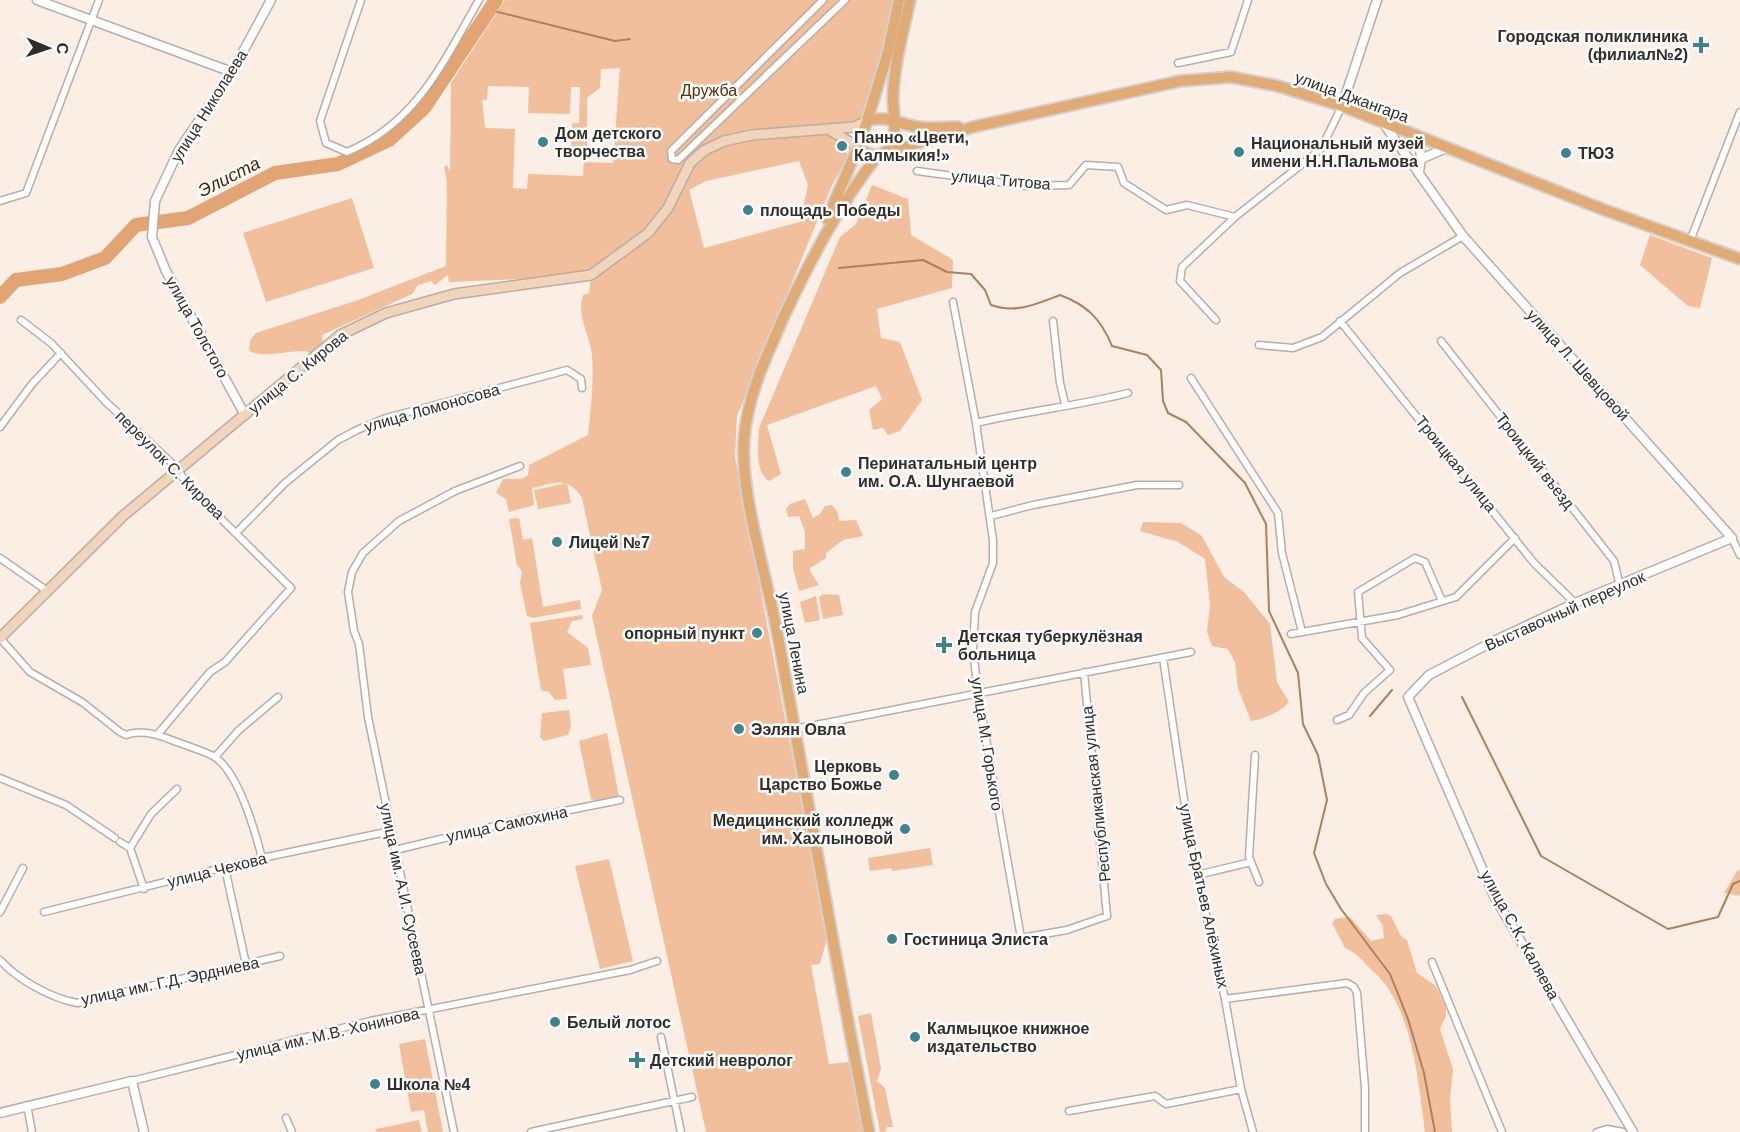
<svg xmlns="http://www.w3.org/2000/svg" width="1740" height="1132" viewBox="0 0 1740 1132" font-family="Helvetica,sans-serif">
<rect width="100%" height="100%" fill="#faeee5"/>
<path fill="#f1bf9b" fill-rule="evenodd" d="M505,0H895L887,44L865,118L846,124L799,126L800,134L829,133L843,141L848,157L832,185L737,416L735,457L827,938L820,964L811,965L829,1064L849,1062L864,1132H706L592,616L602,590L582,498C567,475 556,483 532,488L534,505L509,512L506,499L496,493L503,479H522L528,475L529,465L588,435C591,408 594,381 592,355C590,334 576,317 583,295L589,293L591,276L449,282L448,275L435,285L431,281L418,285L412,294L322,335L323,344L313,353C291,347 270,360 249,351L250,340L256,333L358,300L446,266L447,181L444,167L447,165L450,172L451,83ZM620,68L613,163L587,162V98L600,88L601,69ZM488,86L529,87L528,113L570,114L571,87H580L579,123H572L571,156H584L583,176L528,174L527,189L513,188L515,129L485,128L482,100H487ZM799,161L808,185L800,222L704,248L689,190L706,181Z
M872,185L908,199L911,235L953,260L952,288L877,309L881,338L900,342L922,400L900,431L888,435L883,428L873,430L869,410L882,399L876,386L767,425L781,474L769,481C754,470 758,445 759,428L840,237L856,224Z
M352,198L374,268L266,302L243,233Z
M1650,235L1712,258L1700,308L1688,306L1640,265Z
M567,483L571,503L538,509L534,490Z
M805,499L813,518L820,514L825,506L832,505L838,513L839,521L856,520L863,536L843,540L826,553V558L810,568V571L819,585L799,591L793,568V551L805,549V532L799,516L788,517L786,509L790,504Z
M519,518L523,540L532,538L543,607L580,600L581,609L533,618L527,616L520,583L522,571L517,565L509,519Z
M1143,522L1181,523L1202,536L1224,577L1244,592L1270,624L1277,682L1289,702C1279,714 1265,718 1251,721L1238,688L1235,662L1228,649L1212,646L1207,632L1210,605L1205,559L1178,542L1140,531Z
M823,594L839,595L843,615L823,619L819,597Z
M816,596L820,620L805,623L800,602Z
M582,615L583,619L572,621L567,632L588,648L591,665L563,669L567,699L555,700L549,692L541,690L530,623Z
M569,710L571,726L568,735L544,741L540,737L542,713Z
M607,733L619,797L596,801L591,799L579,741Z
M930,848L933,865L892,871L891,868L870,871L868,858Z
M609,859L633,961L600,969L575,866Z
M1740,870V896L1724,893L1737,871Z
M1386,914L1391,916L1401,936L1407,940L1417,973L1436,986L1446,1007V1016L1440,1029L1453,1069L1450,1100L1452,1132H1425C1418,1080 1413,1007 1373,971C1363,962 1358,953 1345,948L1332,923L1335,919L1350,917L1371,941L1384,938L1383,926L1376,915Z
M871,1013L881,1069L877,1081L885,1088L893,1127H887L885,1132H880L858,1016Z
M425,1039L443,1132H428L424,1110L411,1112L399,1044Z
M419,1120L422,1132H376V1129Z"/>
<g fill="none" stroke-linecap="round" stroke-linejoin="round">
<path stroke="#ae805e" stroke-width="2" d="M490,10L615,41L630,39
M839,268L923,260L947,272L971,274L985,290L991,305C1016,314 1037,304 1060,295C1087,305 1101,319 1112,346L1147,355L1161,370L1163,401L1168,413L1186,422L1245,483L1266,524L1269,611L1298,673L1303,724L1318,755L1327,800L1314,853L1326,884L1341,909L1390,974L1408,1019L1424,1073L1435,1132
M1462,697L1541,856L1668,929L1718,917L1733,884L1740,881
M1370,716L1392,690"/>
<path stroke="#e3a474" stroke-width="14" d="M0,297L16,280L62,274L105,258L136,225L188,218L275,173L338,164L389,140L424,108L496,0"/>
<defs>
<path id="minor" d="M361,0L320,121L326,143L347,152C417,123 443,62 479,0
M823,0L671,151L672,159L678,160L845,0
M1178,63L1231,52L1248,0
M917,171L1027,186L1069,185L1086,165L1118,167L1124,183L1166,210L1187,205L1235,217
M0,201L26,193L99,0
M1690,241L1740,112
M953,302L976,423L993,540V563L975,612L973,649L978,693L1021,938L1067,930L1107,916L1084,672
M21,320L51,343L106,402L177,468L188,486L291,588L225,662L210,672L158,734
M1216,320L1180,281L1182,267L1235,217L1321,149L1342,106
M1053,321L1060,383L1065,404
M1340,321L1534,563L1575,603
M1441,341L1614,561L1620,586
M1259,345L1293,348L1322,337L1400,273L1463,236
M1191,378L1278,513L1282,553L1302,632
M976,423C1026,411 1078,406 1128,393
M0,427L32,384L61,353
M991,516L1033,505L1137,485H1179
M237,532L285,483L338,440L357,430L386,418L567,370L581,379L582,388
M1732,538L1740,555
M0,558L46,590
M1291,634L1398,615L1456,597L1515,538
M0,638L30,672L82,702L120,732L126,735C141,729 160,735 174,741C187,746 201,750 213,756C238,770 255,831 262,858
M1163,658L1192,853L1225,999L1241,1089L1253,1132
M1337,720L1349,715L1364,693L1390,670L1362,638L1358,592L1415,558L1425,562L1442,601
M795,729L1191,652
M1255,755L1249,857L1259,882
M215,757L239,730L278,697
M0,778L66,805L115,838
M120,842L130,848L144,889
M130,848L151,814L177,789
M395,850L524,819L620,800
M225,868L246,964
M1197,875L1251,862
M0,912L23,868
M44,912L262,858L391,831
M0,960C18,980 51,998 77,1003L280,956
M1432,962L1502,1132
M1225,999L1347,983L1354,987L1357,993L1365,1088V1132
M661,1037L681,1132
M132,1081L370,1021L630,970L657,961
M27,1105L32,1132
M1069,1111L1155,1096L1166,1104L1241,1089
M286,1118L292,1132
M454,1132L368,717L359,644L354,631L348,592L352,572L363,553L399,521L455,491L520,466
M531,1132L692,1097
M1597,1132L1607,1129L1623,1132"/>
<path id="tertiary" d="M37,0L232,72
M1342,106L1377,0
M1384,124L1463,236L1732,538L1575,603L1496,640L1429,675L1408,697L1494,896L1633,1132
M1419,138L1421,159
M1419,172L1421,159L1446,148
M245,415L166,271L152,237L155,201L179,150L232,72L271,0
M0,1113L132,1081L144,1132"/>
<path id="secondary" d="M858,147L828,129L854,127L867,121
M0,638L123,516L340,335L386,313L454,294L591,275L648,233L668,208L690,163L705,150L724,141L752,135L828,129"/>
<path id="primary" d="M910,0C903,32 894,64 893,97C893,112 898,134 890,147C881,160 867,155 858,147L867,121C886,114 900,125 919,127C931,129 945,127 958,127
M867,121L888,52L899,0
M884,153L973,127L1180,81L1231,77L1278,86L1342,106L1602,209L1740,259
M827,219L858,147
M869,1132C837,967 808,802 778,637C768,580 740,496 744,440C747,395 767,355 785,314C812,257 839,205 878,155"/>
</defs>
<use href="#minor" stroke="#b9ada5" stroke-width="9"/>
<use href="#tertiary" stroke="#b9ada5" stroke-width="11"/>
<use href="#secondary" stroke="#b9ada5" stroke-width="12"/>
<use href="#primary" stroke="#d2d1d0" stroke-width="14"/>
<use href="#minor" stroke="#fff" stroke-width="6"/>
<use href="#tertiary" stroke="#fff" stroke-width="8"/>
<use href="#secondary" stroke="#f0d5ba" stroke-width="9"/>
<use href="#primary" stroke="#e1ab75" stroke-width="10"/>
</g>
<g fill="#3e848f" stroke="#fdfdfd" stroke-width="2">
<path d="M1698 36h6v6h6v6h-6v6h-6v-6h-6v-6h6z"/>
<circle cx="543" cy="142" r="6"/>
<circle cx="842" cy="146" r="6"/>
<circle cx="1239" cy="152" r="6"/>
<circle cx="1566" cy="153" r="6"/>
<circle cx="748" cy="210" r="6"/>
<circle cx="846" cy="472" r="6"/>
<circle cx="557" cy="542" r="6"/>
<circle cx="757" cy="633" r="6"/>
<path d="M941 636h6v6h6v6h-6v6h-6v-6h-6v-6h6z"/>
<circle cx="739" cy="729" r="6"/>
<circle cx="894" cy="775" r="6"/>
<circle cx="905" cy="829" r="6"/>
<circle cx="892" cy="939" r="6"/>
<circle cx="555" cy="1022" r="6"/>
<circle cx="915" cy="1037" r="6"/>
<path d="M634 1051h6v6h6v6h-6v6h-6v-6h-6v-6h6z"/>
<circle cx="375" cy="1084" r="6"/>
</g>
<g text-anchor="middle" dominant-baseline="central" stroke-width="5" stroke-linejoin="round" paint-order="stroke">
<g font-size="16" font-weight="bold" fill="#312d29" stroke="#fdfdfd" text-anchor="start">
<text x="1688" y="36" text-anchor="end">Городская поликлиника<tspan x="1688" dy="18">(филиал№2)</tspan></text>
<text x="555" y="133">Дом детского<tspan x="555" dy="18">творчества</tspan></text>
<text x="854" y="137">Панно «Цвети,<tspan x="854" dy="18">Калмыкия!»</tspan></text>
<text x="1251" y="143">Национальный музей<tspan x="1251" dy="18">имени Н.Н.Пальмова</tspan></text>
<text x="1578" y="153">ТЮЗ</text>
<text x="760" y="210">площадь Победы</text>
<text x="858" y="463">Перинатальный центр<tspan x="858" dy="18">им. О.А. Шунгаевой</tspan></text>
<text x="569" y="542">Лицей №7</text>
<text x="745" y="633" text-anchor="end">опорный пункт</text>
<text x="958" y="636">Детская туберкулёзная<tspan x="958" dy="18">больница</tspan></text>
<text x="751" y="729">Ээлян Овла</text>
<text x="882" y="766" text-anchor="end">Церковь<tspan x="882" dy="18">Царство Божье</tspan></text>
<text x="893" y="820" text-anchor="end">Медицинский колледж<tspan x="893" dy="18">им. Хахлыновой</tspan></text>
<text x="904" y="939">Гостиница Элиста</text>
<text x="567" y="1022">Белый лотос</text>
<text x="927" y="1028">Калмыцкое книжное<tspan x="927" dy="18">издательство</tspan></text>
<text x="650" y="1060">Детский невролог</text>
<text x="387" y="1084">Школа №4</text>
</g>
<g font-size="16" fill="#572e08" stroke="#fdfdfd">
<text x="709" y="90">Дружба</text>
</g>
<g font-size="16" fill="#312d29" stroke="#fdfdfd">
<text transform="translate(1352 97) rotate(20)">улица Джангара</text>
<text transform="translate(209 106) rotate(-58)">улица Николаева</text>
<text transform="translate(1001 180) rotate(5)">улица Титова</text>
<text transform="translate(197 327) rotate(61)">улица Толстого</text>
<text transform="translate(1578 365) rotate(48)">улица Л. Шевцовой</text>
<text transform="translate(298 372) rotate(-39)">улица С. Кирова</text>
<text transform="translate(432 408) rotate(-16)">улица Ломоносова</text>
<text transform="translate(1535 461) rotate(52)">Троицкий въезд</text>
<text transform="translate(1456 464) rotate(51)">Троицкая улица</text>
<text transform="translate(170 465) rotate(45)">переулок С. Кирова</text>
<text transform="translate(1565 611) rotate(-24)">Выставочный переулок</text>
<text transform="translate(794 643) rotate(79)">улица Ленина</text>
<text transform="translate(987 744) rotate(81)">улица М. Горького</text>
<text transform="translate(1096 794) rotate(-96)">Республиканская улица</text>
<text transform="translate(507 824) rotate(-12)">улица Самохина</text>
<text transform="translate(217 870) rotate(-14)">улица Чехова</text>
<text transform="translate(403 889) rotate(78)">улица им. А.И. Сусеева</text>
<text transform="translate(1204 896) rotate(78)">улица Братьев Алёхиных</text>
<text transform="translate(1520 935) rotate(61)">улица С.К. Каляева</text>
<text transform="translate(170 981) rotate(-12)">улица им. Г.Д. Эрдниева</text>
<text transform="translate(328 1034) rotate(-13)">улица им. М.В. Хонинова</text>
</g>
<g font-size="18" font-style="italic" fill="#4b2400" stroke="#fdfdfd">
<text transform="translate(229 177) rotate(-27)">Элиста</text>
</g>
</g>
<g transform="translate(48 48) rotate(92)" stroke="#fdfdfd" stroke-width="4.5" paint-order="stroke">
<path d="M0-4.5L10 22L0 15L-10 22Z" fill="#312d29"/>
<text y="-9" font-size="16" font-weight="bold" text-anchor="middle" fill="#312d29">С</text>
</g>
</svg>
